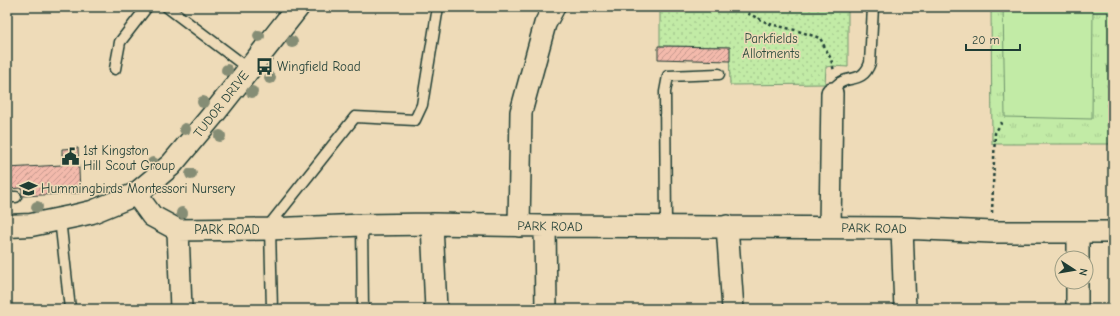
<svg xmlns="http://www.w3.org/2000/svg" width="1120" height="316" viewBox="0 0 1120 316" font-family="'Comic Neue',sans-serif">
<defs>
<pattern id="grass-tufts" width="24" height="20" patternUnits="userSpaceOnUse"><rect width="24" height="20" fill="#c2eba6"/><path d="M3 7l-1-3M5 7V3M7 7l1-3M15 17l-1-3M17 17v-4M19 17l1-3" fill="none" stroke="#a6ca90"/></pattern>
<pattern id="park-dots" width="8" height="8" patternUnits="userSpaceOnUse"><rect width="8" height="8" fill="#c2eba6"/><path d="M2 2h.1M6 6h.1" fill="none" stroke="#a6ca90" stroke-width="1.8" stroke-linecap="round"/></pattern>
<pattern id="building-hatch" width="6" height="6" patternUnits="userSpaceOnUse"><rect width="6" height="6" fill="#f3baac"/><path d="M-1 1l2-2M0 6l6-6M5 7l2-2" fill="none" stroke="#c4988d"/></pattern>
</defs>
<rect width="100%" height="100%" fill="#eedbb8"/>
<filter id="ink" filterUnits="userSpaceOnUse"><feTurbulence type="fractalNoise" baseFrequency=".025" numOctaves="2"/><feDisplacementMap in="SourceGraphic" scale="8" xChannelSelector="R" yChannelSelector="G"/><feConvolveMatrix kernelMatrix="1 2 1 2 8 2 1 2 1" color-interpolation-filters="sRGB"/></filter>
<g filter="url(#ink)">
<path fill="url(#grass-tufts)" stroke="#70946d" d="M991,7H1112L1110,144H992Z"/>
<path fill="url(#park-dots)" stroke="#70946d" d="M660,7H848V67L833,66L826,67L825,84L730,85L729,47L660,46Z"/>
<path fill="#c2eba6" stroke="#70946d" d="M1003,7H1093L1092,119L1005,117Z"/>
<path fill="url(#building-hatch)" stroke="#1f3d34" d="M658,46L730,47V61L658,59Z
M78,148L80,193L22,196V188L7,189V168L62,165V149Z"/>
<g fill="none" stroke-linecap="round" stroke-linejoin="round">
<defs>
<path id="service" d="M167,7L249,69
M115,69L120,42L147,7
M832,93C834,91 835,87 837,85C848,74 862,85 870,63L873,7
M7,197H16
M60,219L70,309
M362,225L363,309
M666,226L665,92L668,76L719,74
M267,228L355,117L415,120L422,105L438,7
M270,229L272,309"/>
<path id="minor" d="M136,194L152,216L178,230L270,229L362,225L432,224L545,226L902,228L992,232H1113
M432,224L436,309
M519,226L521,112L545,24L554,7
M545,226L546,309
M727,226L733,309
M830,227L832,93
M902,228L905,309
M178,230L181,309
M1078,258V233
M1077,309V282"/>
<path id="tertiary" d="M7,226L31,225L75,216L92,212L136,194L171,165L212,116L298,7"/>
</defs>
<use href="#service" stroke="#1f3d34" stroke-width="13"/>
<use href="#minor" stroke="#1f3d34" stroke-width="24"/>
<use href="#tertiary" stroke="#1f3d34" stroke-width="25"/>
<path stroke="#1f3d34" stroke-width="2.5" stroke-dasharray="3 3" stroke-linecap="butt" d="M746,7L749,14L770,24L795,30L820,38L831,59L834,71
M992,213L995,133L1002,122"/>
<use href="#service" stroke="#eedbb8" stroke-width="10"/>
<use href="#minor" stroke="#eedbb8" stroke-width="21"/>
<use href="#tertiary" stroke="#eedbb8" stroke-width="22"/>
</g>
<g fill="#858d75">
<circle cx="259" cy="36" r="6"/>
<circle cx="292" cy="42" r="6"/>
<circle cx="227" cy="70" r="6"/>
<circle cx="270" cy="78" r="6"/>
<circle cx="252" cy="92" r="6"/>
<circle cx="203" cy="102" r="6"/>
<circle cx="185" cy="129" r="6"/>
<circle cx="220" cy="136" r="6"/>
<circle cx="153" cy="163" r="6"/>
<circle cx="191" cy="174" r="6"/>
<circle cx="37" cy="207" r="6"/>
<circle cx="182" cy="213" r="6"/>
</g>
</g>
<defs>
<symbol id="bus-bare" viewBox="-9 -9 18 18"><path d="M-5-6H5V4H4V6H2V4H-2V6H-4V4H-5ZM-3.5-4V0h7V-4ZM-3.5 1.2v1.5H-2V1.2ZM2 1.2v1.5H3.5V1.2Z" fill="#1f3d34" stroke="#eedbb8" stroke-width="2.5" paint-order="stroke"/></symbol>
<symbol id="civic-bare" viewBox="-9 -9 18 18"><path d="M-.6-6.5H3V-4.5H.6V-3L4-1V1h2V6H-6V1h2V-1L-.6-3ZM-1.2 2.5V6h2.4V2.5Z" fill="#1f3d34" stroke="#eedbb8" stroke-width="2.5" paint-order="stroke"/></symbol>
<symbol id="school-bare" viewBox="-9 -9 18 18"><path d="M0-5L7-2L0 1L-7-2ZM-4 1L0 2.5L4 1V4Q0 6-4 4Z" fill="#1f3d34" stroke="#eedbb8" stroke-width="2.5" paint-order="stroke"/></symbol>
</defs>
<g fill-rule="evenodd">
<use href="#bus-bare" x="252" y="54" width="25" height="25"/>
<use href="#civic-bare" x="58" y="144" width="25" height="25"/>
<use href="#school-bare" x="16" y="176" width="25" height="25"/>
</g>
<g text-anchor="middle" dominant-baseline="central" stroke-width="3" stroke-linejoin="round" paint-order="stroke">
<g font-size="13" fill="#2f4e3f" stroke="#eedbb8">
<text x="771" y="38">Parkfields<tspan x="771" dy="15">Allotments</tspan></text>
</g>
<g font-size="13" fill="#1f3d34" stroke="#eedbb8" text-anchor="start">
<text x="277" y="66">Wingfield Road</text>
<text x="83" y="150">1st Kingston<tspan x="83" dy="15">Hill Scout Group</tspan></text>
<text x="41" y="188">Hummingbirds Montessori Nursery</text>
</g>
<g font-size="13" fill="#1f3d34" stroke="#eedbb8">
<text transform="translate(221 104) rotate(-52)">TUDOR DRIVE</text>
<text transform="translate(550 226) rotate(1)">PARK ROAD</text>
<text transform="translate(874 228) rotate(1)">PARK ROAD</text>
<text x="227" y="229">PARK ROAD</text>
</g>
</g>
<rect width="1120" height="316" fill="none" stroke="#eedbb8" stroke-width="24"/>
<rect x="12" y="12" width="1096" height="292" fill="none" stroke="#1f3d34" stroke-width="1.5" filter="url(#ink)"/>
<g transform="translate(1074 270) rotate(102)"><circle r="19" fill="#eedbb8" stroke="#9b9c83"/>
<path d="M0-3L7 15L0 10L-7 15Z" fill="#1f3d34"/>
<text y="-6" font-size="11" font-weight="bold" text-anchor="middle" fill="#1f3d34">N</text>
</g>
<path d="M966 44v6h54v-6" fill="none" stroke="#1f3d34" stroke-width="2"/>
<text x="972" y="44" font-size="12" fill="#1f3d34" stroke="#eedbb8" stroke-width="3" paint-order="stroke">20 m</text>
</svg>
